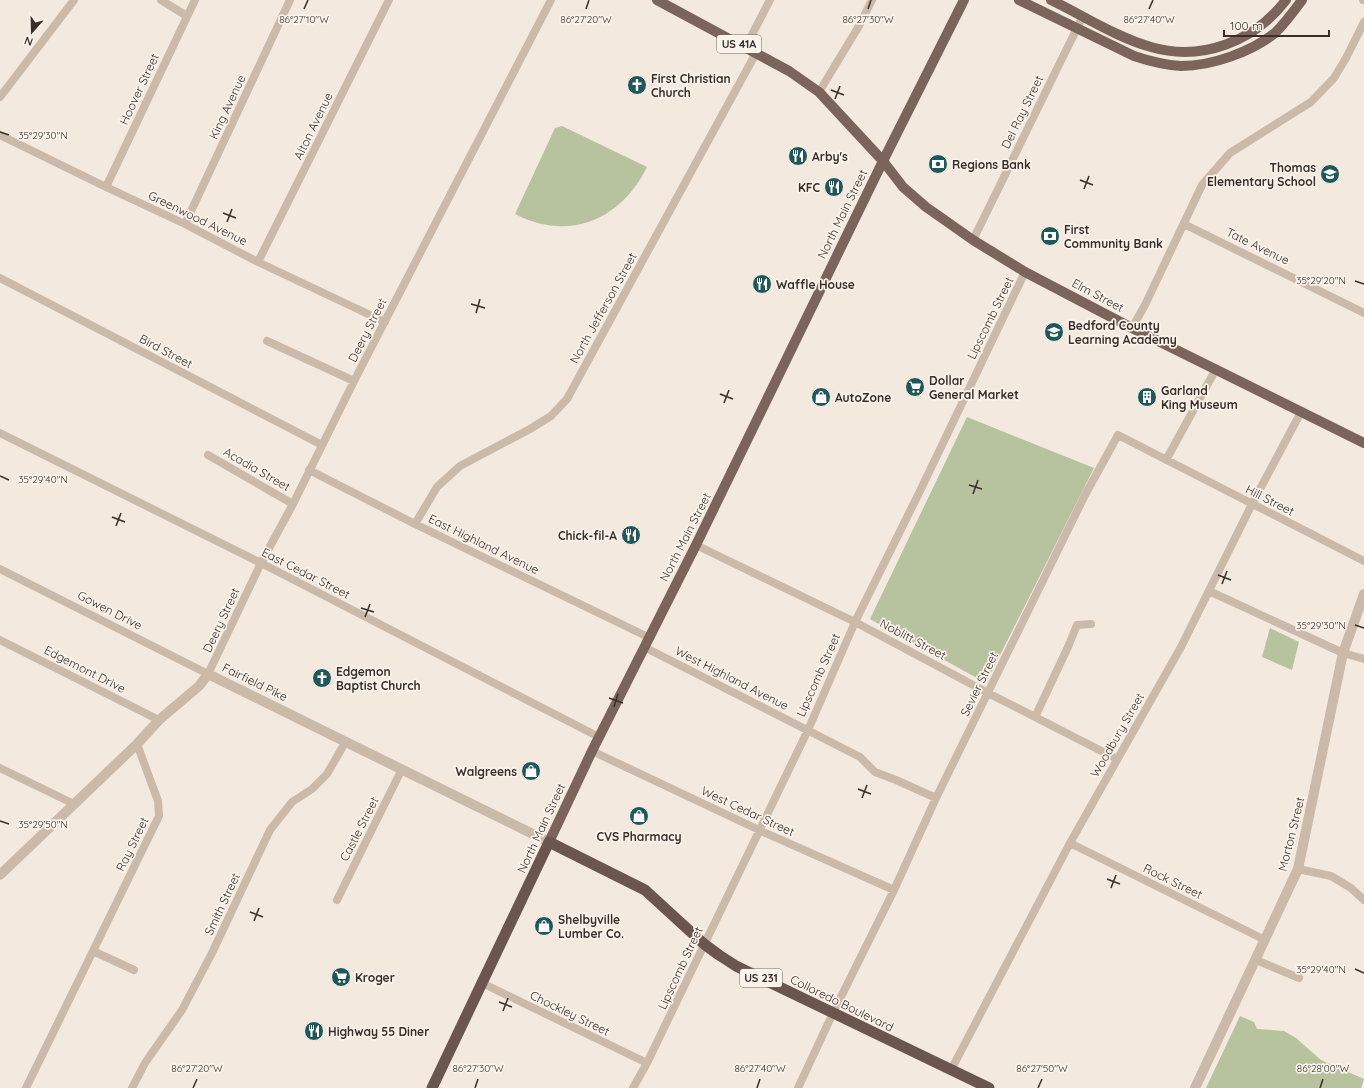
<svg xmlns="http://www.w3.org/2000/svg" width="1364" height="1088" viewBox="0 0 1364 1088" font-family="Quicksand,sans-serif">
<rect width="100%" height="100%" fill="#f3e9de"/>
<path fill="#b7c29e" d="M562,126L647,167C621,220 569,242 515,214L555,128Z
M967,417L1094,468L986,683L870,619Z
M1270,628L1299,642L1292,670L1262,657Z
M1240,1016L1254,1022L1257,1029L1284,1031L1296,1038L1321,1060L1364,1079L1361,1088H1206Z"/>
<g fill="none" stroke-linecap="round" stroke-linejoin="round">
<path stroke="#cbb9aa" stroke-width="8" d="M161,0L187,16
M1363,0H1364
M745,48L770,0
M819,92L859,26L872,0
M0,97L74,0
M0,135L106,187L185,224L258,262L385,322
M106,187L195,0
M185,224L290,0
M1184,224L1364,313
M973,240L1083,16
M258,262L389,0
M0,278L322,445
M1132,328L1145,305L1202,185L1230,153L1311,102L1334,78L1346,58L1364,22
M267,341L354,381
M0,433L261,563L599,737
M208,455L293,504
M1166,460L1216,369
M309,470L415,524L648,637
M415,524L437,487L460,466L530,429L551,416L567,399L756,53
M696,545L855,622L988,693L1117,759
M0,569L208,674L261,563L293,504L354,381L551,0
M1209,591L1343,653L1364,659
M0,640L159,720
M644,647L860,757L875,772L896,780L936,798
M1035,717L1068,647L1077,625L1091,624
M592,751L759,830L894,890
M0,768L74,804
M1070,843L1265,940
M1298,869L1331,876L1351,888L1364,900
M337,900L402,769
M93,951L134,970
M1256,960L1299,978
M482,983L647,1063
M951,1070L1070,843L1181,647L1252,504L1301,412
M26,1088L159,816L158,801L137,744
M132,1088L145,1063L182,1010L212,953L270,830L292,802L312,789L327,774L346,741
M633,1088L647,1063L675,1005L808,730L855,622L920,491L1025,272
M798,1088L833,1013L894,890L936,798L1085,495L1118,435L1364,561"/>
<path stroke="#cbb9aa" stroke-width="10" d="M0,875L137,744L159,720L199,686L208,674L549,842
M1195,1088L1298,869L1343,653L1364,594"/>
<path stroke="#7b655b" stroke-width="10" d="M657,0L789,71L819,92L883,161L903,187L926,207L973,240L1025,272L1132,328L1364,443
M1019,0L1134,56C1149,61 1165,65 1181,66C1212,66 1251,52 1275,33C1285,23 1294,11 1302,0
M1051,0C1082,15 1118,38 1151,47C1202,62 1255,41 1286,0
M549,842L592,751L696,545L883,161L964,0"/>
<path stroke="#6a564e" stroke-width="11" d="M432,1088L549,842L645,890L704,944L719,955L736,966L989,1088"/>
</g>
<path fill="none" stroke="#392e29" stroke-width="1.5" d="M304,9L308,0M586,9L589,0M868,9L871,0M1149,9L1153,0M831,90L844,95M835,99L840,86M0,132L9,135M1080,180L1093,185M1084,189L1089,176M223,213L236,218M227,222L232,209M1355,281L1364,284M471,304L485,308M476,313L480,299M720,394L733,399M724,403L729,390M0,476L9,480M969,485L982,489M973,494L978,480M112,517L125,522M116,526L121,513M1218,575L1231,580M1222,584L1227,571M361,608L374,612M365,617L370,604M1355,625L1364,628M609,698L623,703M614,707L618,694M858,789L871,794M862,798L867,785M0,821L9,824M1107,879L1120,884M1111,888L1116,875M250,912L263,917M254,921L259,908M1355,969L1364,973M499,1002L512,1007M503,1011L508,998M193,1088L197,1079M475,1088L478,1079M757,1088L760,1079M1038,1088L1042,1079M1320,1088L1323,1079"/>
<defs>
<symbol id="church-disc" viewBox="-11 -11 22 22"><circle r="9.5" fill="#1e585b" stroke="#faf3eb"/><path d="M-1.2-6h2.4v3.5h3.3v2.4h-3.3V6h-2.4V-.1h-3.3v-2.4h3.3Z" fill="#fff"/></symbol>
<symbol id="restaurant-disc" viewBox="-11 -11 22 22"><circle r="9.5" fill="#1e585b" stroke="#faf3eb"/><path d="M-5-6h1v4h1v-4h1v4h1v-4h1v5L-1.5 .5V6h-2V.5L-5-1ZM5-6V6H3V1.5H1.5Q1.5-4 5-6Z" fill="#fff"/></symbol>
<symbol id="bank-disc" viewBox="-11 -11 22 22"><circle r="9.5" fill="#1e585b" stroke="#faf3eb"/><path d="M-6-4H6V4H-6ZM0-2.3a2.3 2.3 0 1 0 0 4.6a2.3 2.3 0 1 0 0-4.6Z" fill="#fff"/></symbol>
<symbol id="school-disc" viewBox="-11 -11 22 22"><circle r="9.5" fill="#1e585b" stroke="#faf3eb"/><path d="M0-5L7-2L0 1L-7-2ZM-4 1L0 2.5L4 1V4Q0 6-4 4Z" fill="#fff"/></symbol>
<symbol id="supermarket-disc" viewBox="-11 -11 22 22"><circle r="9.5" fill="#1e585b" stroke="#faf3eb"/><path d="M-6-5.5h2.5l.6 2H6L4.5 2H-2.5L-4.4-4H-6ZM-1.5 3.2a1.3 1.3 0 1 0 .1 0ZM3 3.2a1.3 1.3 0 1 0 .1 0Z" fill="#fff"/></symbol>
<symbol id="shop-disc" viewBox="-11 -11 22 22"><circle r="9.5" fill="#1e585b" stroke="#faf3eb"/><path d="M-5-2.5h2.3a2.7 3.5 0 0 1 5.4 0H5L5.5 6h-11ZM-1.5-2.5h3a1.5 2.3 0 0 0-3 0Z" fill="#fff"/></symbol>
<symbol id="building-disc" viewBox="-11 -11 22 22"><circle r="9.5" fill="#1e585b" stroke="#faf3eb"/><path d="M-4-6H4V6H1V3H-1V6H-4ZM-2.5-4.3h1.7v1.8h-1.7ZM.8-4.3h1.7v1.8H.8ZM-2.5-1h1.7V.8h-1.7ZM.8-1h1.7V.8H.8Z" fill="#fff"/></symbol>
</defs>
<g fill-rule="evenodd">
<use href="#church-disc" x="626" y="74" width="22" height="22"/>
<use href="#restaurant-disc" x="787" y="145" width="22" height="22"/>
<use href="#bank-disc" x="927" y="153" width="22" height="22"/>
<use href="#school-disc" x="1319" y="163" width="22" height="22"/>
<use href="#restaurant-disc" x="823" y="176" width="22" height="22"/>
<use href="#bank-disc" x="1039" y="225" width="22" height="22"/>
<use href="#restaurant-disc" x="751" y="273" width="22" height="22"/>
<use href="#school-disc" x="1043" y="321" width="22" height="22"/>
<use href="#supermarket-disc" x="904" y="376" width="22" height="22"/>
<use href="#shop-disc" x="810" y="386" width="22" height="22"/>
<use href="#building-disc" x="1136" y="386" width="22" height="22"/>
<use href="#restaurant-disc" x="620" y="524" width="22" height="22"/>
<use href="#church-disc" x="311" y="667" width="22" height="22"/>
<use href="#shop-disc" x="520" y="760" width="22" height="22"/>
<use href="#shop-disc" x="628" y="805" width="22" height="22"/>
<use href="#shop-disc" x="533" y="915" width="22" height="22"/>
<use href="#supermarket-disc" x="330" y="966" width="22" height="22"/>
<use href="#restaurant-disc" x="303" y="1020" width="22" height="22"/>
</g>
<g text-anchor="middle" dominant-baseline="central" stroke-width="3.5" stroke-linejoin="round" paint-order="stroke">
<g fill="#faf3eb" stroke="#736963" stroke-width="1">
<rect x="717" y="35" width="44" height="18" rx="3"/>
<rect x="740" y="969" width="42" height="18" rx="3"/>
</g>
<g font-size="11" font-weight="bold" fill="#392e29">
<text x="739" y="44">US 41A</text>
<text x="761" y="978">US 231</text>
</g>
<g font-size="12" font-weight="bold" fill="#392e29" stroke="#faf3eb" text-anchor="start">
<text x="651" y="78">First Christian<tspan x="651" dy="14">Church</tspan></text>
<text x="812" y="156">Arby's</text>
<text x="952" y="164">Regions Bank</text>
<text x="1316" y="167" text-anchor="end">Thomas<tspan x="1316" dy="14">Elementary School</tspan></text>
<text x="820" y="187" text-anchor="end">KFC</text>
<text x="1064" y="229">First<tspan x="1064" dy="14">Community Bank</tspan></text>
<text x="776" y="284">Waffle House</text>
<text x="1068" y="325">Bedford County<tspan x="1068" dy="14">Learning Academy</tspan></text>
<text x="929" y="380">Dollar<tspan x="929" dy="14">General Market</tspan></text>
<text x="1161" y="390">Garland<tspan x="1161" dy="14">King Museum</tspan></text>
<text x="835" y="397">AutoZone</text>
<text x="617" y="535" text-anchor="end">Chick-fil-A</text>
<text x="336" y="671">Edgemon<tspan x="336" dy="14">Baptist Church</tspan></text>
<text x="517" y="771" text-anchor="end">Walgreens</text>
<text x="639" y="836" text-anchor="middle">CVS Pharmacy</text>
<text x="558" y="919">Shelbyville<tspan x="558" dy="14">Lumber Co.</tspan></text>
<text x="355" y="977">Kroger</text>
<text x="328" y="1031">Highway 55 Diner</text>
</g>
<g font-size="12" fill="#392e29" stroke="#faf3eb">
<text transform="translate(139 89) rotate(-65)">Hoover Street</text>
<text transform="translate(227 107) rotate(-65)">King Avenue</text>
<text transform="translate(1022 112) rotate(-64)">Del Ray Street</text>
<text transform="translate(313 126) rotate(-64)">Alton Avenue</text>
<text transform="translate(842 214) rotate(-64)">North Main Street</text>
<text transform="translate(198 218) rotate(26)">Greenwood Avenue</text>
<text transform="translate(1258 246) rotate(26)">Tate Avenue</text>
<text transform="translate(1098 295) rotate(28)">Elm Street</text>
<text transform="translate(603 308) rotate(-61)">North Jefferson Street</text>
<text transform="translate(990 318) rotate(-64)">Lipscomb Street</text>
<text transform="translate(367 330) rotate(-63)">Deery Street</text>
<text transform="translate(166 351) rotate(28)">Bird Street</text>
<text transform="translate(257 469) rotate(30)">Acadia Street</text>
<text transform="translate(1270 500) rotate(27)">Hill Street</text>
<text transform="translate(685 537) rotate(-63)">North Main Street</text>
<text transform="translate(484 544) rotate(26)">East Highland Avenue</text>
<text transform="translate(306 573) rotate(27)">East Cedar Street</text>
<text transform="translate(110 610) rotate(27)">Gowen Drive</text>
<text transform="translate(221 620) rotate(-65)">Deery Street</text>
<text transform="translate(913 639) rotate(28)">Noblitt Street</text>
<text transform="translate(85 669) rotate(27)">Edgemont Drive</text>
<text transform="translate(818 675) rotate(-66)">Lipscomb Street</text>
<text transform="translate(732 678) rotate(27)">West Highland Avenue</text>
<text transform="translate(255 682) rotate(26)">Fairfield Pike</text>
<text transform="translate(979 684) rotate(-64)">Sevier Street</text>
<text transform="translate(1117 735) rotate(-60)">Woodbury Street</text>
<text transform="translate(748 811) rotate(25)">West Cedar Street</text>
<text transform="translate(541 828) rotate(-65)">North Main Street</text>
<text transform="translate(359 829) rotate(-63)">Castle Street</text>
<text transform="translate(1291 834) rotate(-76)">Morton Street</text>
<text transform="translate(132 844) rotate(-64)">Ray Street</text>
<text transform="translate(1173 881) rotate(26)">Rock Street</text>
<text transform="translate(222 904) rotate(-65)">Smith Street</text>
<text transform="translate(680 968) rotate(-65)">Lipscomb Street</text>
<text transform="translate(842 1003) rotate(26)">Colloredo Boulevard</text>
<text transform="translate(570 1013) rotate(26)">Chockley Street</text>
</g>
</g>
<g font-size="10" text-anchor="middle" fill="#392e29" stroke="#faf3eb" stroke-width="3.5" stroke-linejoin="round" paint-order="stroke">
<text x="586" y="23">86°27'20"W</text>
<text x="868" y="23">86°27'30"W</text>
<text x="304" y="23">86°27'10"W</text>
<text x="1149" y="23">86°27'40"W</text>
<text x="43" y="139">35°29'30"N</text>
<text x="1321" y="284">35°29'20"N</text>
<text x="43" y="483">35°29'40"N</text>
<text x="1321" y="629">35°29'30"N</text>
<text x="43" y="828">35°29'50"N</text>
<text x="1321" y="973">35°29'40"N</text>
<text x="197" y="1072">86°27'20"W</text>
<text x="478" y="1072">86°27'30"W</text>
<text x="760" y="1072">86°27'40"W</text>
<text x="1042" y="1072">86°27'50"W</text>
<text x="1323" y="1072">86°28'00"W</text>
</g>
<g transform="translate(32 32) rotate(200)" stroke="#faf3eb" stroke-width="3" paint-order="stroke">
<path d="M0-3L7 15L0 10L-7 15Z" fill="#392e29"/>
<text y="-6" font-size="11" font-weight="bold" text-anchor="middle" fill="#392e29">N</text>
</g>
<path d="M1224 30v6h105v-6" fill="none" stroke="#392e29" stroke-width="2"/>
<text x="1230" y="30" font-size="12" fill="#392e29" stroke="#faf3eb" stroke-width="3" paint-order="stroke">100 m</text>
</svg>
